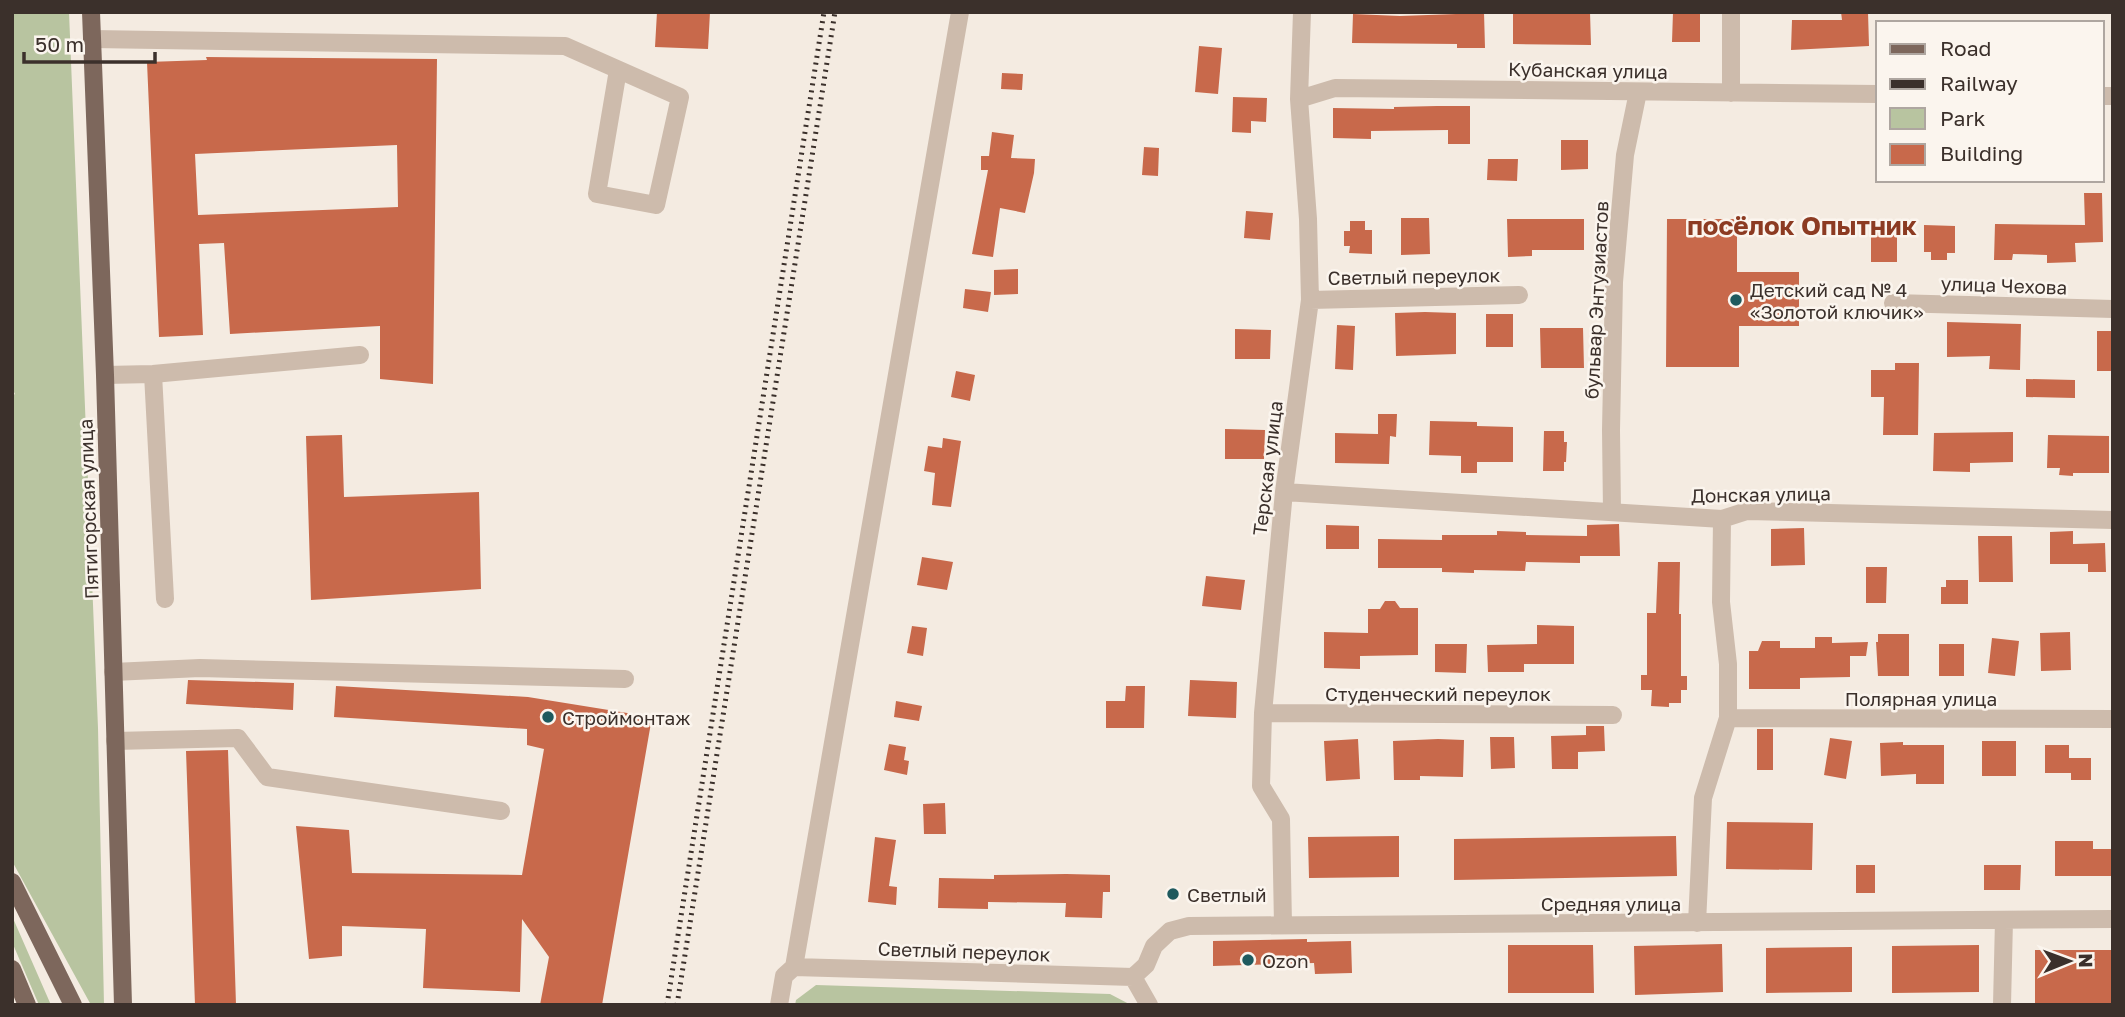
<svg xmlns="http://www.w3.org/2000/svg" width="2125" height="1017" viewBox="0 0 2125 1017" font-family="'Golos Text',sans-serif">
<rect width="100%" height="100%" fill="#f4ebe1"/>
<path fill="#b8c4a0" d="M12,12H69L98,728L104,1005H91L12,861V396L15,394L12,388Z
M12,916L51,1005H39L12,942Z
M816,985L1110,994L1131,1005H795L796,1000Z"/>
<path fill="#c8694b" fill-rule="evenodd" d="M657,12H710L708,49L655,47Z
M1456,12H1484L1485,48H1457V44L1352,43L1353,14L1400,16L1456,14Z
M1513,12H1590L1591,45L1513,44Z
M1673,12H1700V42H1672Z
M1841,12H1868L1869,46L1791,50L1792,20H1842Z
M1199,46L1222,48L1218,94L1195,92Z
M206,57L437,59L433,384L380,379V326L230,334L224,243L199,244L203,335L159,337L147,62L207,60ZM397,145L398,207L198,215L195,154Z
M1002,73L1023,74L1022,90L1001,89Z
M1233,97L1267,98L1266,122L1251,121V133L1232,132Z
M1437,106H1470V144H1448V130L1371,131V139L1333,138V108L1394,109V107Z
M992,132L1014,135L1011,158L1035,159L1034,173L1025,213L1000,208L993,257L972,254L988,170H981V156H989Z
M1561,140H1588V169L1561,170Z
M1144,147L1159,148L1158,176L1142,175Z
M1488,159H1518L1517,181L1487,180Z
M2084,193H2102L2103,242L2075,243L2076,262L2047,263V255L2013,254L2012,260H1994L1995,224L2085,225Z
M1246,211L1273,213L1270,240L1244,238Z
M1401,218H1429L1430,254L1401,255Z
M1507,219H1584V250H1532V256L1508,257Z
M1667,219H1737V272H1799V326H1739V367H1666Z
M1350,221H1365V230H1372V254L1349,253L1350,246H1344V231H1350Z
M1871,225H1897V262H1871Z
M1924,225L1955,226V253H1947V260H1931V252H1924Z
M1018,269V294L994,295V270Z
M965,289L991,292L988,312L963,308Z
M1425,312L1456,313V354L1396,356L1395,313Z
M1486,314H1513V347H1486Z
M1947,322L2021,324L2020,370L1989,369L1990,356L1947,357Z
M1337,325L1355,326L1353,370L1335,369Z
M1540,328H1583L1584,368H1541Z
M1235,329L1271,330L1270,359H1235Z
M2097,331H2113V371H2097Z
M1895,363H1919L1918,435H1883L1884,397H1871V370H1895Z
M956,371L975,375L970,401L951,397Z
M2026,379L2075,380V398L2026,397Z
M1378,414H1397L1396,437L1390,436L1389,464L1335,463V433L1378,434Z
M1430,421L1477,422V426L1513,427V462H1477V473H1461V456L1429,455Z
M1225,429L1265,430L1264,459H1225Z
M1544,431H1564V442H1567L1566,462H1564V471H1543Z
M2013,432V462L1970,463V472L1933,471L1934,433Z
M342,435L344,497L479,492L481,589L311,600L306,436Z
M2048,435L2109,436V473H2073V476L2059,475L2060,468H2047Z
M943,438L961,441L951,507L932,505L935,473L924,471L928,446L942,448Z
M1619,524L1620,556H1580V563L1526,562L1525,571L1474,570V573L1442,572V568H1378V539L1442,540V535H1497V531L1526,532V535L1587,536V525Z
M1326,525L1359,526V549H1326Z
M1804,528L1805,565L1771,566V529Z
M2073,531V544L2105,543L2106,572H2088V564H2050V532Z
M1978,536H2012L2013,582H1979Z
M922,557L953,562L947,590L917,585Z
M1658,562H1680L1679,614H1681V676H1687V690H1681V703H1669V707L1651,706L1652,690H1641V675H1647V613H1656Z
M1866,567H1887L1886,603H1866Z
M1206,576L1245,580L1241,610L1202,606Z
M1946,580H1968V604H1941V587H1946Z
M1385,601H1395L1400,608H1418V655L1360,656V669L1324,668V632L1368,633V609H1380Z
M1537,625L1574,626V664H1524V672H1488L1487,645L1537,644Z
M912,626L927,628L923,656L907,653Z
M2070,632L2071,670L2041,671L2040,633Z
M1878,634H1909V676H1878L1876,642H1878Z
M1815,637H1832V643L1868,642L1866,656H1850V677L1800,678V689H1749V651H1758L1762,641H1780V648H1815Z
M1992,638L2019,641L2015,676L1988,673Z
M1435,644H1467L1466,673L1435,672Z
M1939,644H1964V676H1939Z
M188,680L294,683L293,710L186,704Z
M1190,680L1237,682L1236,718L1188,716Z
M336,686L528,697L652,717L602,1005H540L549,957L522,919L520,992L423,988L426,929L342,926V956L309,959L296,826L349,830L352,873L522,875L544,749L527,745V729L334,717Z
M1126,686H1145L1144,728H1106V701H1125Z
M896,701L922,706L919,721L894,717Z
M1586,726H1604L1605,751L1578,752V769H1552L1551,736L1586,735Z
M1757,729H1773V770H1757Z
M1490,737H1514L1515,768L1491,769Z
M1830,738L1852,741L1846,779L1824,775Z
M1358,739L1360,779L1326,781L1324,741Z
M1438,739L1464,740L1463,777L1420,776V780H1394L1393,741Z
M1982,741H2016V776H1982Z
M1903,742V745H1944V784H1916V774L1881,776L1880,743Z
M889,744L906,747L904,760L909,761L907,775L884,770Z
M2045,745H2069V758H2091V780H2071V773H2045Z
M228,750L236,1005H195L186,751Z
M945,803L946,834H924L923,804Z
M1727,822L1813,823L1812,870L1726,869Z
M1399,836V877L1309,878L1308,837Z
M1676,836L1677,876L1454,880V839Z
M875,837L896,840L889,886L897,887L896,905L868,902Z
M2055,841H2093V849H2113V876H2055Z
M1856,865H1875V893H1856Z
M1984,865H2021L2020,890H1984Z
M1066,874L1110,875V892H1103L1102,918L1065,917L1066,903L988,902V909L938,908L939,878L994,879V875Z
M1307,939V942L1351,941L1352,973L1315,974L1314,963L1213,966V941Z
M1722,944L1723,992L1635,995L1634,946Z
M1508,945H1593L1594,993H1508Z
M1979,945V992L1892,993V946Z
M1852,947V992L1766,993V948Z
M2035,950H2113V1003H2035Z"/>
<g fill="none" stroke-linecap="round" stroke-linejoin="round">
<path stroke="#cdbbac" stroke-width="18" d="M92,39L565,46L680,97L656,205L597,194L618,70
M1731,93V12
M2102,96H2113
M1299,99L1335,88L1878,94
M1310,300L1519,295
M1893,303L2113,309
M153,374L165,599
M105,375L153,374L360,355
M1284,492L1722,519L1747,511L2113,520
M1612,512L1611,430L1614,282L1625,155L1638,92
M113,672L200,668L625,679
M1263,713L1613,715
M1728,718L2113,719
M115,741L238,738L267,777L501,811
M1697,923L1703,798L1728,718V664L1721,602L1722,519
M1283,925L1281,819L1261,786L1263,713L1284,492L1310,300L1308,219L1299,99L1302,12
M794,967L960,12
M794,967L1133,977
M1133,977L1146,965L1154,946L1170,931L1189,926L2113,919
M1133,977L1149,1005
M779,1005L784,976L794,967
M2002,1005L2004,920"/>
<path stroke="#7d675c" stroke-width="18" d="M91,12L105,375L123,1005
M12,882L73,1005
M12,969L27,1005"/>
<path stroke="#3b302b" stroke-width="5" stroke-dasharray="2 5" stroke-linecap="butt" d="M667,1005L824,12
M677,1005L835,12"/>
</g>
<g fill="#1f5a5e" stroke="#fbf5ee" stroke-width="2.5">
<circle cx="1736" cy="300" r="7"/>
<circle cx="548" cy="717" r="7"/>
<circle cx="1173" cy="894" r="7"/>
<circle cx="1248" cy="960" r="7"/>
</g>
<g text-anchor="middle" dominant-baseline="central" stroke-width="5" stroke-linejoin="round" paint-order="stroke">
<g font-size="19" fill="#3b302b" stroke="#fbf5ee">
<text transform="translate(1588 70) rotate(1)">Кубанская улица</text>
<text transform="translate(1414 276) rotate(-1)">Светлый переулок</text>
<text transform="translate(2004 285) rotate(2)">улица Чехова</text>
<text transform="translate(1596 300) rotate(-87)">бульвар Энтузиастов</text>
<text transform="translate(1267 468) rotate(-83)">Терская улица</text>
<text transform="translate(1761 494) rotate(-1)">Донская улица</text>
<text transform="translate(88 509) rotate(-92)">Пятигорская улица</text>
<text x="1438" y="693">Студенческий переулок</text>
<text x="1921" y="698">Полярная улица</text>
<text x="1611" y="903">Средняя улица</text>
<text transform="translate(964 951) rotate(2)">Светлый переулок</text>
</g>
<g font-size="19" fill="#3b302b" stroke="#fbf5ee" text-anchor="start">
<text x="1750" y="289">Детский сад № 4<tspan x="1750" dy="22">«Золотой ключик»</tspan></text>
<text x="562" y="717">Строймонтаж</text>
<text x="1187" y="894">Светлый</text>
<text x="1262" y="960">Ozon</text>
</g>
<g font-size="26" font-weight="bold" fill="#8c3b22" stroke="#fbf5ee">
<text x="1802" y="225">посёлок Опытник</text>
</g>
</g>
<rect width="2125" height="1017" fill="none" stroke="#3b302b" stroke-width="28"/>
<rect x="1876" y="21" width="228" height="161" fill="#fbf5ee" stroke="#aea6a0" stroke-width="2"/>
<rect x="1890" y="44" width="35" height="10" fill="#7d675c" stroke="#aea6a0" stroke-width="2"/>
<text x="1940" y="56" font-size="21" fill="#3b302b">Road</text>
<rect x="1890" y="79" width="35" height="10" fill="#3b302b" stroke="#aea6a0" stroke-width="2"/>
<text x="1940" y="91" font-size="21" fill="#3b302b">Railway</text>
<rect x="1890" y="108" width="35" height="21" fill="#b8c4a0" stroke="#aea6a0" stroke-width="2"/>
<text x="1940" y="126" font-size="21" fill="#3b302b">Park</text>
<rect x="1890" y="144" width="35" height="21" fill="#c8694b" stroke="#aea6a0" stroke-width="2"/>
<text x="1940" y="161" font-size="21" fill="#3b302b">Building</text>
<g transform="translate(2069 961) rotate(89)" stroke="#fbf5ee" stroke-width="5" paint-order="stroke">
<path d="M0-5L12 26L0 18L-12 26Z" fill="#3b302b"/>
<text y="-10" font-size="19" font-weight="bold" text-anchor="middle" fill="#3b302b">N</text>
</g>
<path d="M24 52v10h131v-10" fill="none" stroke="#3b302b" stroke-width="3.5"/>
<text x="35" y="52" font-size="21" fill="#3b302b" stroke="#fbf5ee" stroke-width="5" paint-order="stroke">50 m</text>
</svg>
